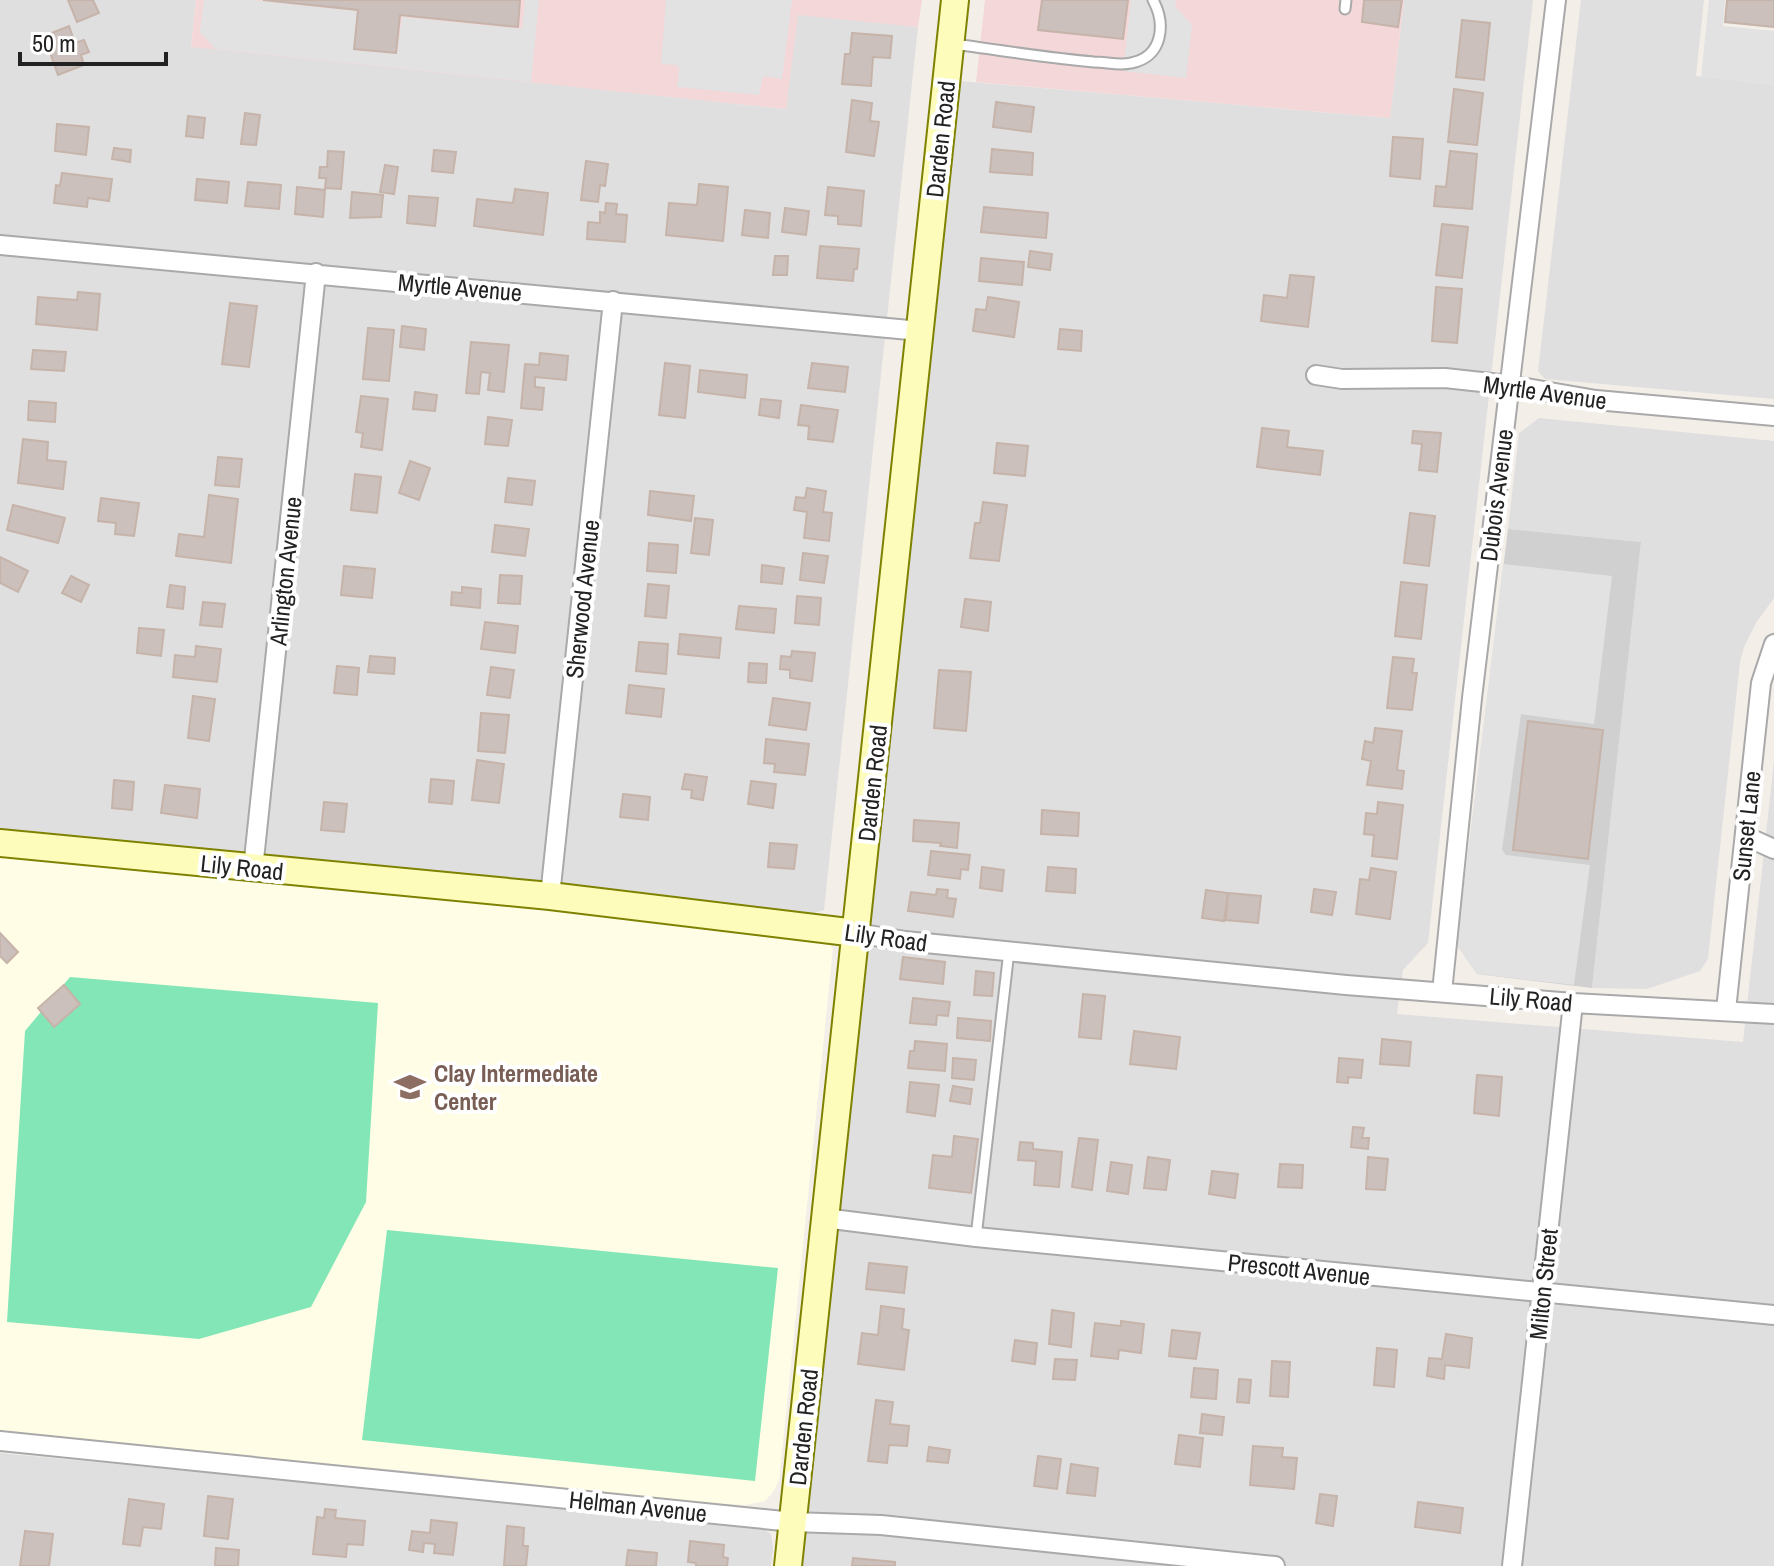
<svg xmlns="http://www.w3.org/2000/svg" width="1774" height="1566" viewBox="0 0 1774 1566" font-family="'Archivo Narrow',sans-serif">
<rect width="100%" height="100%" fill="#f3eee8"/>
<path fill="#e0dfdf" d="M0,0H196L191,46L786,109L797,14L918,27L824,910L814,913L0,831Z
M1404,0H1533L1428,943L1403,970L1397,1014L1743,1042L1774,761V1566H800L960,81L1390,118Z
M1581,0H1704L1696,76L1774,85V399L1545,379L1538,371Z
M1539,418L1774,441V598L1756,623L1744,647L1740,662L1708,959L1700,971L1647,989L1592,988L1641,542L1508,529L1519,433Z
M0,1453L759,1526L771,1534L773,1549L771,1566H0Z"/>
<path fill="#f4d7d8" d="M196,0H922L918,27L798,15L786,109L191,47Z
M985,0H1404L1390,118L976,82Z"/>
<path fill="#fffde5" d="M0,856L469,899L828,943L833,948L781,1463L779,1481L773,1492L765,1501L745,1505L679,1501L449,1475L0,1433Z"/>
<path fill="#d0d0d0" d="M1508,529L1641,542L1592,988L1477,974L1457,945Z"/>
<path fill="#82e6b7" d="M70,977L378,1003L366,1202L311,1307L199,1339L7,1322L25,1031Z
M387,1230L778,1268L755,1481L362,1440Z"/>
<path fill="#e2e2e2" d="M204,0H252L357,11L354,50L397,54L402,17L522,29L525,0H539L531,82L215,49L200,32Z
M666,0H792L782,79L763,76L759,95L677,87L679,68L676,65L661,64Z
M1131,0H1176L1175,6L1192,25L1186,78L1123,71Z
M1709,0H1725L1723,26L1774,31V85L1701,77Z
M1503,564L1612,576L1594,724L1521,714L1502,850L1506,855L1590,865L1574,985L1477,974L1457,945Z"/>
<path fill="#cbc0bb" stroke="#c6b3a9" stroke-width="2" d="M68,0H93L99,13L77,22Z
M263,0H520L518,27L400,15L396,53L354,49L358,10Z
M1042,0H1128L1123,39L1038,30Z
M1364,0H1402L1398,27L1362,22Z
M1727,0H1774V27L1725,22Z
M1462,20L1490,23L1484,80L1456,77Z
M69,26L75,43L84,40L89,52L81,55L84,65L58,75L44,36Z
M852,33L892,36L890,58L873,57L871,86L842,84L845,54H850Z
M1454,89L1483,93L1477,145L1448,142Z
M852,100L872,103L870,121L879,122L874,156L846,152Z
M996,102L1034,107L1031,132L993,127Z
M245,113L260,115L256,145L241,144Z
M188,116L205,118L203,138L186,136Z
M57,124L89,127L86,155L55,151Z
M1393,137L1423,139L1420,179L1390,176Z
M114,148L131,150L130,162L112,159Z
M992,149L1033,153L1032,175L990,172Z
M434,150L456,152L453,173L432,171Z
M328,151L344,152L341,189L325,188L326,178H319L320,167H327Z
M1450,151L1477,154L1472,209L1434,206L1436,186L1446,187Z
M586,161L608,164L605,186L600,185L598,202L581,200Z
M385,165L398,167L394,194L380,192Z
M62,173L112,179L109,201L88,198L87,207L54,203L56,185L60,186Z
M197,179L229,182L227,203L195,200Z
M248,182L281,185L279,209L245,206Z
M699,184L728,187L723,241L666,235L669,203L697,205Z
M297,187L325,190L323,217L295,214Z
M828,187L864,191L861,226L838,224V216L825,215Z
M515,189L548,193L543,235L474,226L477,199L513,203Z
M352,192L383,195L381,217L350,218Z
M409,196L438,198L435,226L407,223Z
M606,203L617,204L616,214L627,215L625,242L587,239L588,222L600,223V212L605,213Z
M984,207L1048,213L1046,238L981,232Z
M785,208L809,211L806,235L782,232Z
M745,210L770,213L768,238L742,235Z
M1442,224L1468,227L1462,278L1436,275Z
M820,246L859,249L857,269H854L853,281L817,278Z
M1030,251L1052,254L1050,270L1028,267Z
M775,256H788L787,275H773Z
M981,258L1024,262L1022,285L979,281Z
M1290,275L1314,277L1308,327L1261,321L1264,295L1287,298Z
M1436,287L1462,289L1457,343L1432,341Z
M78,292L100,294L97,330L36,324L38,297L77,300Z
M988,297L1019,302L1014,337L973,331L976,309L986,310Z
M230,303L257,306L249,367L222,364Z
M402,326L426,329L424,350L400,347Z
M368,328L394,330L389,381L363,379Z
M1060,329L1082,331L1081,351L1058,349Z
M471,342L509,345L504,392L488,390L490,373L481,372L479,394L466,393Z
M33,350L66,352L64,371L31,369Z
M540,353L568,356L566,380L535,377V387L544,388L542,410L521,408L525,364L539,365Z
M665,363L690,366L685,418L659,415Z
M812,363L848,367L845,392L808,388Z
M700,370L747,375L745,398L698,392Z
M415,392L437,395L435,411L413,409Z
M361,396L388,399L382,450L361,447L363,433L356,432Z
M761,399L781,401L779,418L759,415Z
M29,401L56,403L55,422L28,420Z
M801,405L838,410L833,442L808,439L809,426L798,425Z
M488,417L512,420L508,446L485,444Z
M1262,428L1289,431L1287,447L1323,451L1320,475L1257,467Z
M1413,431L1441,433L1437,472L1419,470L1422,444L1412,443Z
M23,439L48,442L47,460L66,462L63,489L18,483Z
M997,443L1028,446L1025,476L994,473Z
M218,457L242,459L239,487L215,485Z
M410,461L430,468L419,500L399,493Z
M355,474L381,477L377,513L351,510Z
M508,478L535,481L532,505L505,502Z
M807,488L826,491L823,512L832,513L829,541L804,538L807,512L794,510L796,497L805,498Z
M650,491L694,496L691,521L648,515Z
M209,495L238,499L231,563L176,556L179,534L204,537Z
M101,498L139,503L134,536L115,534L116,523L98,521Z
M983,502L1007,505L999,561L970,558L975,523H980Z
M13,505L65,518L58,543L7,530Z
M1410,513L1435,516L1429,566L1404,563Z
M695,518L713,520L709,555L691,553Z
M495,525L529,529L525,556L492,552Z
M649,543L678,545L676,573L647,571Z
M803,553L828,556L824,583L800,580Z
M0,557L28,571L18,592L0,583Z
M762,565L784,568L782,584L761,582Z
M344,566L375,569L372,598L341,595Z
M500,575L522,576L520,604L498,603Z
M71,576L89,585L81,602L62,593Z
M1401,582L1427,585L1421,639L1395,636Z
M648,584L669,586L666,618L645,616Z
M170,585L185,587L183,609L167,607Z
M462,587L481,589L480,608L451,605L452,592L462,593Z
M797,596L821,598L819,625L795,623Z
M965,599L991,602L988,631L961,627Z
M203,602L225,604L222,627L200,625Z
M739,606L776,609L774,633L736,629Z
M485,622L518,626L515,653L481,649Z
M139,628L164,630L161,656L137,653Z
M680,634L721,638L719,658L678,654Z
M639,642L668,644L666,674L636,671Z
M196,646L221,649L217,682L173,677L175,655L195,657Z
M792,651L815,653L812,681L790,678V670L780,669L781,656L791,657Z
M370,656L395,658L394,674L368,672Z
M1393,657L1414,659L1412,673H1417L1412,710L1387,708Z
M749,663L767,664L766,683L748,682Z
M337,666L359,668L357,695L334,693Z
M491,667L514,670L510,698L487,695Z
M939,670L971,672L966,731L934,728Z
M629,685L664,689L661,717L626,713Z
M193,696L215,699L209,741L188,738Z
M773,698L810,703L806,730L769,725Z
M481,713L509,715L505,753L478,751Z
M1528,721L1603,730L1588,859L1513,850Z
M1375,728L1402,731L1397,770L1404,771L1402,789L1367,785L1371,761L1362,759L1365,741L1373,743Z
M766,739L809,744L805,775L774,772L775,764L764,763Z
M477,760L504,764L499,803L472,800Z
M685,774L707,777L703,800L691,798L692,790L682,789Z
M431,779L454,781L452,804L429,802Z
M114,780L134,782L132,810L112,808Z
M751,781L776,784L773,808L748,804Z
M165,785L200,789L197,818L161,813Z
M623,794L650,797L648,820L620,817Z
M324,802L347,804L344,832L321,830Z
M1378,802L1403,805L1397,859L1372,856L1374,835L1364,834L1366,813L1377,814Z
M1042,810L1079,813L1078,836L1041,834Z
M914,820L959,823L957,848L940,846L941,843L913,841Z
M770,843L797,845L794,869L768,867Z
M931,851L970,855L968,870L961,869L960,879L928,875Z
M982,867L1004,870L1002,891L980,888Z
M1048,867L1076,869L1075,893L1046,891Z
M1371,868L1396,872L1390,919L1356,914L1360,879L1369,880Z
M937,889L948,890L947,898L956,899L953,917L908,911L911,892L936,895Z
M1314,889L1336,892L1332,915L1311,912Z
M1206,890L1228,893L1224,921L1202,918Z
M1228,893L1261,896L1258,923L1226,920Z
M0,933L18,952L7,963L0,956Z
M903,957L945,962L943,984L900,979Z
M976,971L994,973L992,996L974,995Z
M64,985L80,1004L54,1027L38,1008Z
M1083,994L1105,996L1101,1039L1079,1037Z
M913,998L950,1002L948,1016L937,1015L936,1025L910,1023Z
M958,1018L991,1021L990,1041L957,1038Z
M1134,1031L1180,1037L1176,1069L1130,1064Z
M1382,1039L1411,1042L1409,1066L1380,1064Z
M915,1041L947,1044L945,1071L908,1068L910,1051H914Z
M953,1058L976,1060L974,1080L952,1078Z
M1339,1058L1363,1060L1361,1078L1348,1077V1083L1337,1082Z
M1477,1075L1502,1077L1499,1116L1474,1113Z
M910,1082L939,1085L935,1116L907,1112Z
M953,1086L972,1089L970,1104L950,1101Z
M1353,1127L1364,1128L1362,1138H1369L1368,1149L1351,1147Z
M954,1136L978,1139L971,1193L929,1188L933,1155L952,1157Z
M1079,1138L1098,1140L1092,1190L1072,1187Z
M1020,1142L1033,1143V1149L1062,1152L1059,1187L1034,1185L1036,1161L1018,1160Z
M1148,1157L1170,1160L1166,1190L1144,1188Z
M1368,1157L1388,1159L1385,1190L1366,1189Z
M1111,1162L1132,1165L1128,1194L1107,1191Z
M1280,1164L1303,1165L1302,1188L1278,1187Z
M1212,1171L1238,1174L1235,1198L1209,1194Z
M869,1263L907,1267L904,1293L866,1289Z
M881,1306L904,1309L902,1329L909,1330L904,1370L858,1364L862,1333L878,1335Z
M1052,1310L1074,1313L1071,1347L1049,1344Z
M1121,1321L1144,1324L1141,1353L1119,1350L1118,1359L1091,1356L1095,1323L1121,1326Z
M1172,1330L1200,1333L1196,1359L1169,1356Z
M1446,1334L1472,1338L1469,1368L1445,1365L1444,1379L1427,1376L1429,1358L1442,1359Z
M1015,1340L1037,1343L1035,1364L1012,1361Z
M1377,1348L1397,1350L1394,1387L1374,1385Z
M1055,1359L1077,1360L1075,1380L1053,1379Z
M1272,1361L1290,1362L1288,1397L1270,1396Z
M1194,1368L1218,1370L1216,1399L1191,1397Z
M1239,1379L1251,1380L1249,1403L1237,1402Z
M876,1400L893,1402L890,1424L909,1426L907,1446L889,1445L887,1463L868,1461Z
M1202,1414L1224,1417L1222,1435L1200,1433Z
M1179,1435L1203,1438L1200,1467L1175,1464Z
M1253,1446L1283,1448L1282,1457L1297,1458L1294,1489L1250,1485Z
M929,1447L950,1450L948,1463L927,1461Z
M1038,1456L1061,1459L1057,1489L1034,1486Z
M1071,1464L1098,1468L1095,1496L1067,1493Z
M1320,1494L1337,1496L1333,1526L1316,1523Z
M208,1496L233,1499L228,1539L204,1536Z
M129,1499L164,1504L161,1529L143,1527L140,1546L123,1544Z
M1418,1502L1463,1508L1460,1533L1415,1527Z
M325,1509L336,1510L335,1518L365,1521L363,1545L347,1544L346,1557L313,1554L317,1517L324,1518Z
M431,1520L457,1523L453,1555L434,1553L435,1544L424,1543L423,1552L409,1550L412,1531L430,1533Z
M507,1526L524,1528L523,1546H528L526,1566H504Z
M25,1531L53,1534L49,1566H20Z
M690,1541L724,1545L723,1557L728,1558L727,1566H696V1563L688,1562Z
M216,1548L239,1550L238,1566H215Z
M628,1550L657,1553L656,1566H626Z
M853,1558L895,1562V1566H852Z"/>
<g fill="none" stroke-linecap="round" stroke-linejoin="round">
<defs>
<path id="lane" d="M1345,9L1346,0
M953,44C1000,50 1047,58 1094,62C1106,62 1120,66 1131,63C1163,57 1166,24 1153,0
M976,1237L1009,951"/>
<path id="street" d="M0,245L920,331
M1316,375L1342,379L1445,378L1509,385L1596,400L1774,416
M1745,836L1774,849
M253,869L316,273
M550,896L613,301
M856,933L905,941L1346,985L1573,1003L1774,1014
M1442,992L1472,698L1556,0
M1726,1010L1761,683L1774,644
M824,1218L976,1237L1774,1315
M0,1441L793,1522L881,1525L1275,1566
M1512,1566L1573,1003"/>
<path id="secondary" d="M0,843L550,896L856,933
M788,1566L955,0"/>
</defs>
<use href="#lane" stroke="#a9a9a9" stroke-width="13"/>
<use href="#street" stroke="#a9a9a9" stroke-width="22"/>
<use href="#secondary" stroke="#7e8200" stroke-width="30"/>
<use href="#lane" stroke="#fff" stroke-width="9"/>
<use href="#street" stroke="#fff" stroke-width="18"/>
<use href="#secondary" stroke="#fefcbb" stroke-width="26"/>
</g>
<defs>
<symbol id="school-bare" viewBox="-9 -9 18 18"><path d="M0-5L7-2L0 1L-7-2ZM-4 1L0 2.5L4 1V4Q0 6-4 4Z" fill="#8d6e63" stroke="#fff" stroke-width="2.5" paint-order="stroke"/></symbol>
</defs>
<g fill-rule="evenodd">
<use href="#school-bare" x="388" y="1065" width="44" height="44"/>
</g>
<g text-anchor="middle" dominant-baseline="central" stroke-width="8" stroke-linejoin="round" paint-order="stroke">
<g font-size="24" fill="#222" stroke="#fff">
<text transform="translate(940 139) rotate(-84)">Darden Road</text>
<text transform="translate(460 287) rotate(5)">Myrtle Avenue</text>
<text transform="translate(1545 392) rotate(8)">Myrtle Avenue</text>
<text transform="translate(1496 495) rotate(-83)">Dubois Avenue</text>
<text transform="translate(285 571) rotate(-84)">Arlington Avenue</text>
<text transform="translate(582 599) rotate(-84)">Sherwood Avenue</text>
<text transform="translate(872 783) rotate(-84)">Darden Road</text>
<text transform="translate(1746 826) rotate(-84)">Sunset Lane</text>
<text transform="translate(242 867) rotate(6)">Lily Road</text>
<text transform="translate(886 937) rotate(8)">Lily Road</text>
<text transform="translate(1531 999) rotate(5)">Lily Road</text>
<text transform="translate(1299 1269) rotate(6)">Prescott Avenue</text>
<text transform="translate(1543 1284) rotate(-84)">Milton Street</text>
<text transform="translate(803 1427) rotate(-84)">Darden Road</text>
<text transform="translate(638 1506) rotate(6)">Helman Avenue</text>
</g>
<g font-size="24" font-weight="bold" fill="#785e54" stroke="#fff" text-anchor="start">
<text x="434" y="1073">Clay Intermediate<tspan x="434" dy="28">Center</tspan></text>
</g>
</g>
<path d="M20 52v12h146v-12" fill="none" stroke="#222222" stroke-width="4"/>
<text x="32" y="52" font-size="24" fill="#222222" stroke="#ffffff" stroke-width="6" paint-order="stroke">50 m</text>
</svg>
